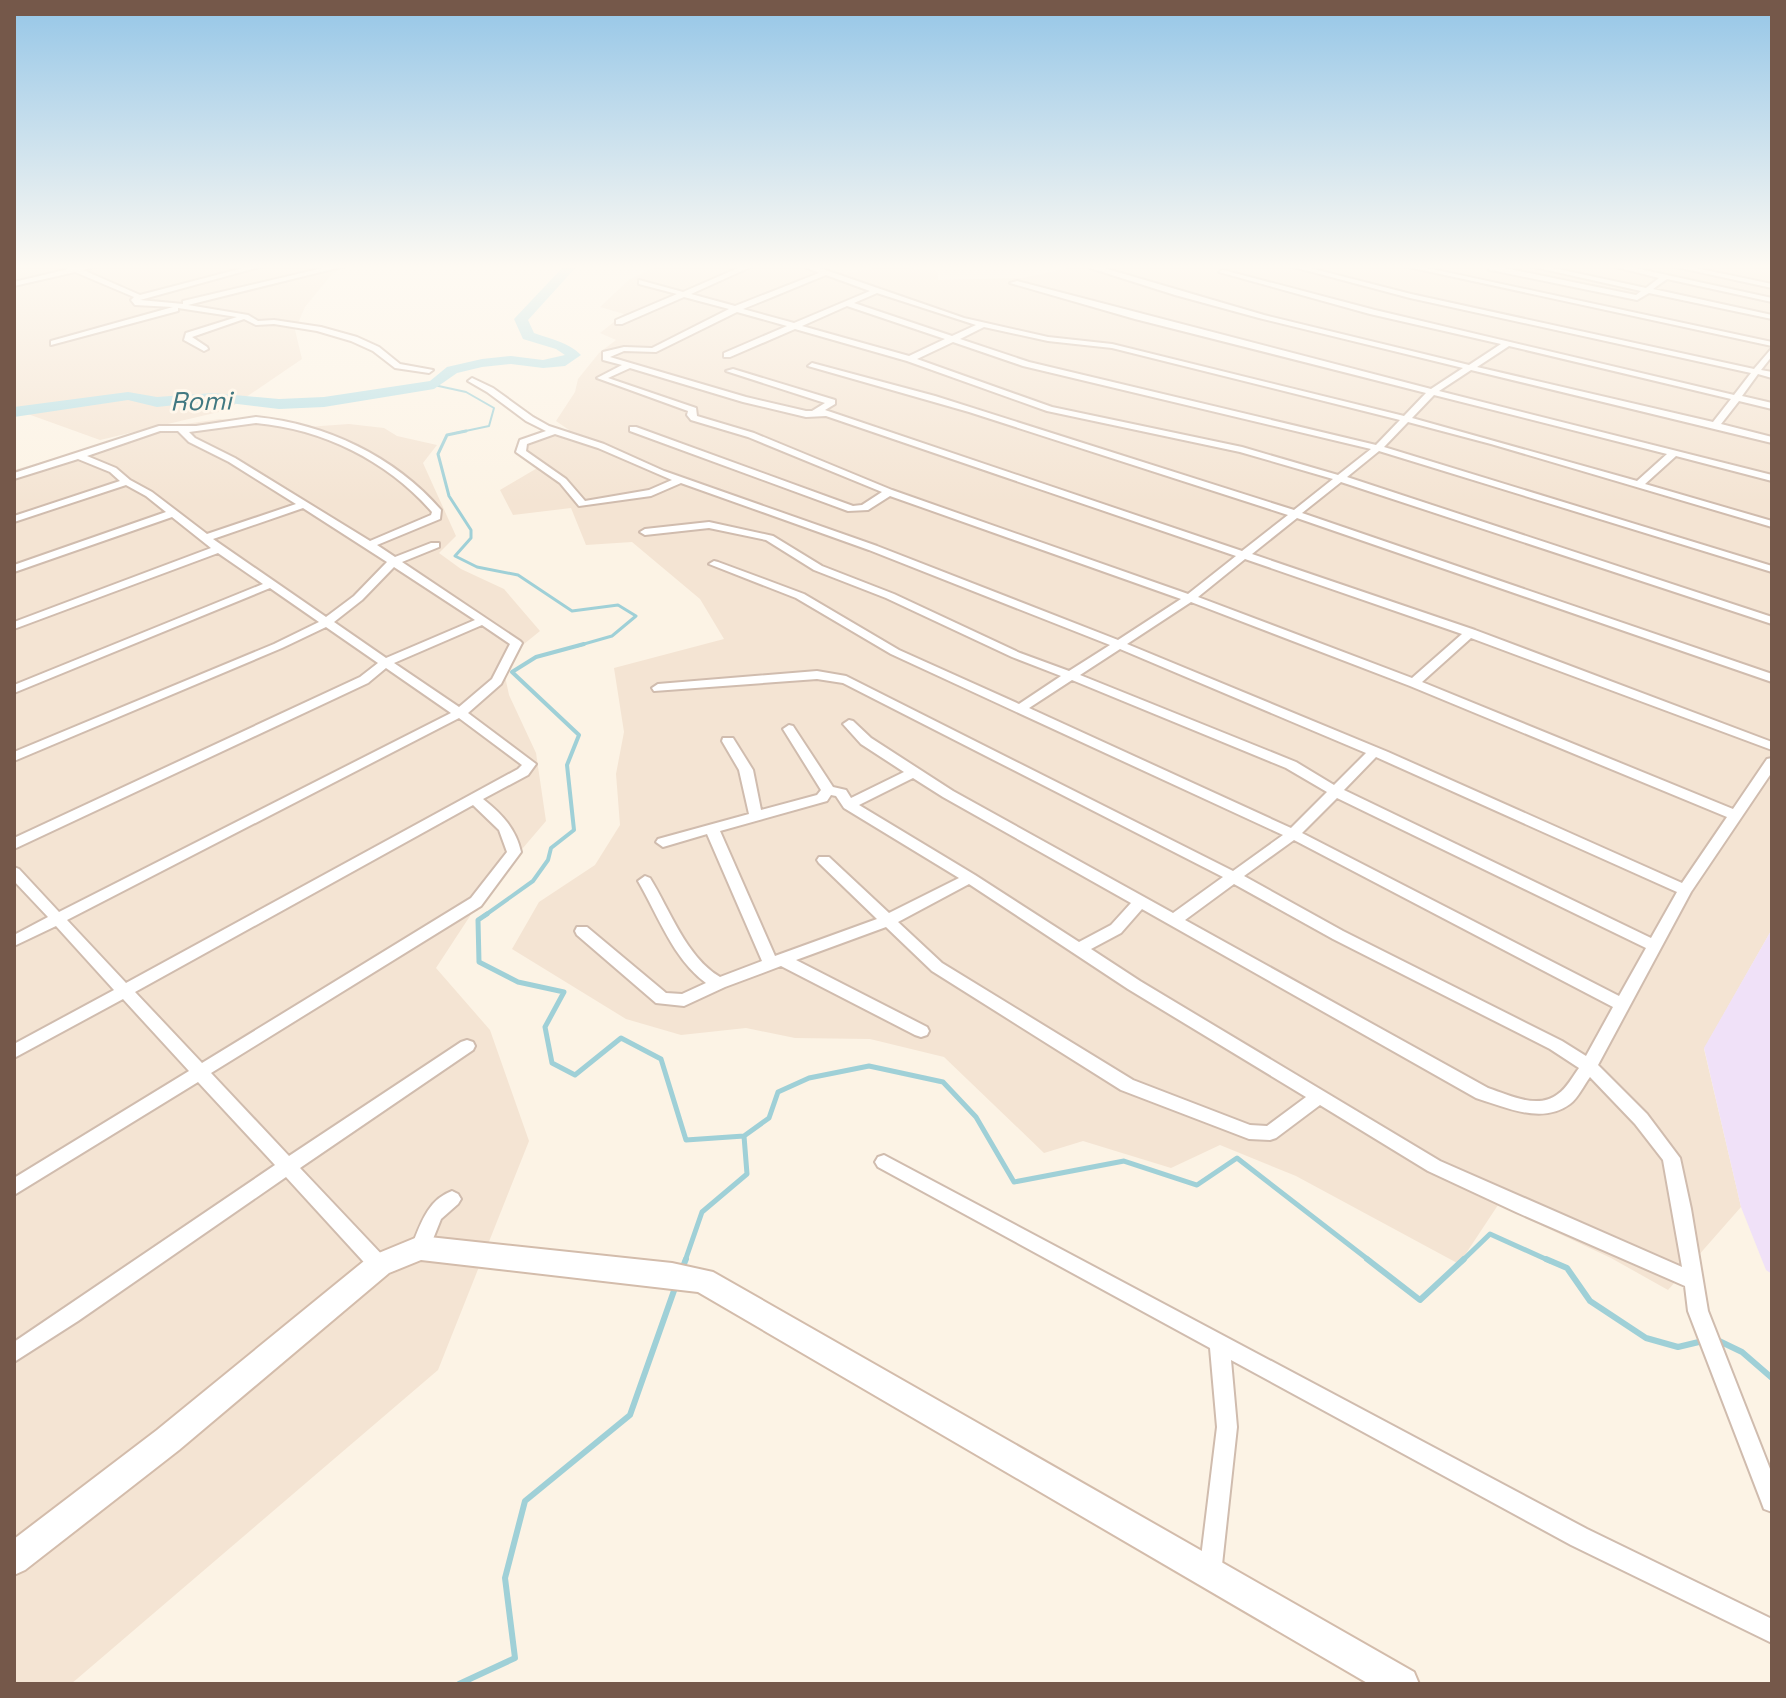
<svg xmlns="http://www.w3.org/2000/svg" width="1786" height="1698" viewBox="0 0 1786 1698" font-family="'Space Grotesk',sans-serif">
<rect width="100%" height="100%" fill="#fcf3e5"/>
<path fill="#f4e4d3" d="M14,265H346L331,275L305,307L295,330L302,359L227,410L100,440L14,409Z
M660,265H815L845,274L884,266L938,271V280L1023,278L1083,265H1772V929L1704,1049L1741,1207L1668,1290L1611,1258L1498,1205L1459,1264L1296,1176L1220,1145L1171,1168L1083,1141L1044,1153L944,1057L870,1039L795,1038L746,1028L681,1035L626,1019L512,949L539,902L595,865L620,825L616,774L624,732L614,668L724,639L700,599L632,542L586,545L571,508L513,515L500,490L539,467L522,448L569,430L556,421L575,392L578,379L599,353L616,340L600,333L624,314L600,307L630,279Z
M220,419L307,427L349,424L384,428L397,436L437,445L423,463L456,536L439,553L461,569L504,589L540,631L502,662L509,695L536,753L546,821L487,890L436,968L490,1030L529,1141L438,1370L71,1684H14V470L164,427Z"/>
<path fill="#f0e1f8" d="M1772,929V1274L1766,1270L1741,1207L1704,1048Z"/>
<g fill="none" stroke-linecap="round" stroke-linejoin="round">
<path stroke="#9fd0d7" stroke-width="2" d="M434,385L466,392L494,408L489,426L456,433"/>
<path stroke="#9fd0d7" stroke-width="3" d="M466,431L447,435L438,454L449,496L471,530V538L455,556L477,567L518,575L572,611L618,605L636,616L612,636L577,646"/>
<path stroke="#9fd0d7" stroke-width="4" d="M484,916L533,881L548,860L551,848L574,830L567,765L579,735L512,672L536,657L584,644"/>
<path stroke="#9fd0d7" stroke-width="5" d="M487,914L478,920L479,962L518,982L564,992L545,1027L552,1063L575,1075L621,1038L661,1059L686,1140L744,1136L769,1118L778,1092L809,1078L869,1066L943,1082L976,1117L1014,1182L1124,1161L1197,1185L1237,1158L1370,1261
M685,1261L702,1212L747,1174L744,1136
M1462,1261L1490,1234L1550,1261"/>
<path stroke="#9fd0d7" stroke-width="6" d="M1367,1259L1420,1300L1464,1259
M1546,1259L1567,1268L1590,1301L1646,1338L1678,1347L1703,1341
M682,1269L686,1259
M1715,1339L1742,1352L1772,1378
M459,1684L515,1658L505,1578L525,1501L630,1415L676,1285"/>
<path fill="#b9e0e6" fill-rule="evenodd" d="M565,265H578L528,320L534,333C551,339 568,342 581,355L565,366L543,368L511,364L482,367L457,373L434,389L324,407L279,409L213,401L157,407L128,400L14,417V407L128,392L157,397L213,393L279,399L324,397L430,381L447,367L482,359L511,356L543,360L565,355L556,349L523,339L514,319Z"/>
<defs>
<path id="street" d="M61,265L77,267L101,265L83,270L140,295L255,265H267L140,300L183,304V301L336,265H349L188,305L248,315L258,321L274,320L321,327L357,337L379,347L400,364L433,370L429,373L395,368L373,351L351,341L317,331L274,324L256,325L244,319L192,337L207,347L208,349L204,351L184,340L186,333L237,317L178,308V311L51,345V341L173,307L135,305L131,300L134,297L75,272L14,286V282L69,269Z
M745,265H755L691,294L735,306L819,273L800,265H811L964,318L1048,337L1112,344L1404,416L1426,393L1135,319L1010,283L1017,281L1431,389L1463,368L1259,318L1175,295L1090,268L1097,266L1264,315L1469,365L1501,344L1370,314L1219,272L1223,270L1375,310L1734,395L1751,373L1410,298L1286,265H1298L1411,294L1754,369L1772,348V356L1761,370L1772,372V378L1758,374L1742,396L1772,403V409L1739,401L1721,424L1772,437V443L1471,370L1439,391L1772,475V481L1676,456L1645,484L1772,521V527L1491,444L1408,422L1384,447L1772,566V572L1379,451L1347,477L1772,617V624L1341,482L1302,513L1772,674V682L1297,518L1252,554L1475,630L1772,742V750L1471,638L1422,682L1733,809L1767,759L1772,758V772L1691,892L1598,1065L1647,1114L1680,1158L1691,1209L1708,1311L1772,1474V1512L1764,1509L1761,1501L1688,1311L1685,1286L1516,1212L1428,1171L1320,1105L1276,1138L1270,1140L1249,1139L1121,1090L932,971L886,927L796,960L927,1027L929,1031L927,1035L921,1037L915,1035L781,966L725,987L684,1006L656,1003L577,935L575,931L577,927H587L666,993L682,994L706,983C673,959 658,915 638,881L645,876L650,878C670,910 686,957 720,977L762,961L707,834L663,847L656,842L658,839L749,814L739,770L722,741L723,738H733L753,770L761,810L817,795L821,790L783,729L789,725L793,726L833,787L846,790L851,798L904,772L861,744L843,724L849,720L853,721L871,738L953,791L1173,913L1223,877L843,683L817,679L654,691L652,688L658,684L817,671L846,676L1233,871L1283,835L891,654L796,598L709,564L714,561L718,562L804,594L899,650L1019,704L1061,676L1012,657L886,598L814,570L766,540L709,528L645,535L640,532L645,529L709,522L773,536L822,566L894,594L1020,653L1069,671L1110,645L869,550L681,483L651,496L579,506L560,483L516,452L520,440L546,431L526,421L487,392L468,381L472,378L493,388L533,417L549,426L604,444L664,471L877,546L1118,640L1181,599L890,496L868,510L848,511L630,431V427H636L853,506L862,505L882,492L748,437L691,420L687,415L688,411L597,378L622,365L603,360V352L624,347L652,348L729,309L684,297L622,324H616V320L677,294L639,284V280L683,292ZM826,275L870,291L794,323L743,309ZM877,293L976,325L952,336L854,303ZM847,306L945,339L909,356L802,326ZM737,312L787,326L724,353V357H730L795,329L907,361L1047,411L1240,452L1333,479L1294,510L935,396L812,363L808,366L969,412L1288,515L1242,551L825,410L835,404V400L733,369L726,371L825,403L812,411H806L746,397L610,357L624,351L656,352ZM984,327L1048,341L1112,348L1400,420L1376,445L1029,362L960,339ZM953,342L1023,366L1371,449L1338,475L1242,447L1052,407L917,359ZM1509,346L1731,399L1713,422L1477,367ZM630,368L743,402L806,417L826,416L1236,556L1188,594L892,490L754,433L697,416L696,408L608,378ZM1434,395L1667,454L1637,481L1412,418ZM555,434L598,448L672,480L649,490L585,501L566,479L526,451L527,444ZM1245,559L1462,634L1412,678L1198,597ZM1191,602L1410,686L1727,817L1682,883L1388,752L1127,644ZM1120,649L1366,753L1334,785L1296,762L1080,675ZM1072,680L1286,768L1327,792L1291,828L1029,708ZM1376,757L1677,892L1651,938L1344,790ZM913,778L943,797L1131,903L1111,925L1079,942L975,875L859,805ZM831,795L836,796L844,808L959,878L889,913L829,857H819L817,860L819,863L877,919L775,956L720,831L827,801ZM1337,798L1646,948L1619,996L1302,833ZM1294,840L1613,1007L1586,1056L1562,1041L1343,931L1244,876ZM969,884L1128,989L1306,1097L1267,1126L1250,1125L1133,1080L942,963L898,922ZM1234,884L1333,939L1550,1049L1579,1068C1573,1076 1566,1089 1558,1094C1538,1110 1509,1095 1488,1088L1185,920ZM1142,909L1476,1098C1505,1107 1542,1125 1570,1104C1578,1098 1584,1085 1590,1077L1635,1124L1663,1160L1682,1267L1440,1161L1140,981L1091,949L1121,933Z
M1399,265H1413L1772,342V346Z
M1490,265L1636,295L1641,291L1525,265H1539L1646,288L1659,278L1608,265H1621L1772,298V302L1667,279L1653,289L1772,315V319L1649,293L1637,300L1496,271L1489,270Z
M1667,265H1681L1772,284V288Z
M256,417C326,424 394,456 441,510L440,519L377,545L395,557L431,543H439V547L402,562L520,641L522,643L501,684L468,713L536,764L528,775L483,799C502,814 516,829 521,852L481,906L211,1073L289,1156L461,1042L467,1040L473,1042L475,1046L473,1050L300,1168L386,1259L388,1265L386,1271L379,1273L372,1271L286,1177L78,1321L14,1362V1342L275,1165L198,1082L14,1195V1178L189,1071L123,999L14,1058V1044L114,990L56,926L14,946V935L48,917L14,881V867L19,869L59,912L451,713L386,668L368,683L14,849V838L360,677L378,663L326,627L282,648L14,761V752L274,644L319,622L270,588L14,693V685L263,584L218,553L14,629V622L211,548L172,517L14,572V565L166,512L146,496L126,485L14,522V516L120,481L110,472L78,459L14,479V473L159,426H196ZM256,423C323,429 388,461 432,512L431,515L370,541L235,458L195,438L189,432ZM160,431H178L189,442L229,462L296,504L207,534L152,492L130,480L116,468L87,456ZM303,508L387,562L354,596L326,617L213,539ZM394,567L475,620L386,658L334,622L362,600ZM482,625L510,644L492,679L459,707L394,663ZM459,718L522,765L518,769L126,983L67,920ZM473,805L499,830L507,852L471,898L202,1063L135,992Z
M884,1155L1587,1529L1772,1619V1643L1571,1545L1231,1360L1237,1427L1221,1574L1218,1582L1210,1585L1202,1582L1199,1574L1217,1427L1210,1348L878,1167L875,1162L878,1157Z
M452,1191L458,1194L461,1199L458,1204L441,1219L427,1254L420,1256L413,1254L411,1248C420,1226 427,1200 452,1191Z"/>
<path id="secondary" d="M420,1236L672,1263L713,1272L1414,1672L1419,1684H1369L698,1292L421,1260L389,1273L179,1450L25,1570L14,1575V1539L157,1430L369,1257Z"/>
</defs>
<use href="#street" stroke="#d0bcae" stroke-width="4"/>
<use href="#secondary" stroke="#d3bcab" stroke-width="4"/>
<use href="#street" fill="#fff" fill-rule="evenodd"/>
<use href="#secondary" fill="#fff" fill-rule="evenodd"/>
</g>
<linearGradient id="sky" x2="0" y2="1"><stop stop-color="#95c6e7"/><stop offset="0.53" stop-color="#fefaf3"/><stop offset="1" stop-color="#fefaf3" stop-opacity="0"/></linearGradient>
<rect width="1786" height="503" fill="url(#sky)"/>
<g text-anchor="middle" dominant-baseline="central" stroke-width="6" stroke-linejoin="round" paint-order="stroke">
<g font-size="26" font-style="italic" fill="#417881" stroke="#fff7eb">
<text transform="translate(201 401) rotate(-1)">Romi</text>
</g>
</g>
<rect width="1786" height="1698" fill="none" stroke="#75584a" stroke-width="32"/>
</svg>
